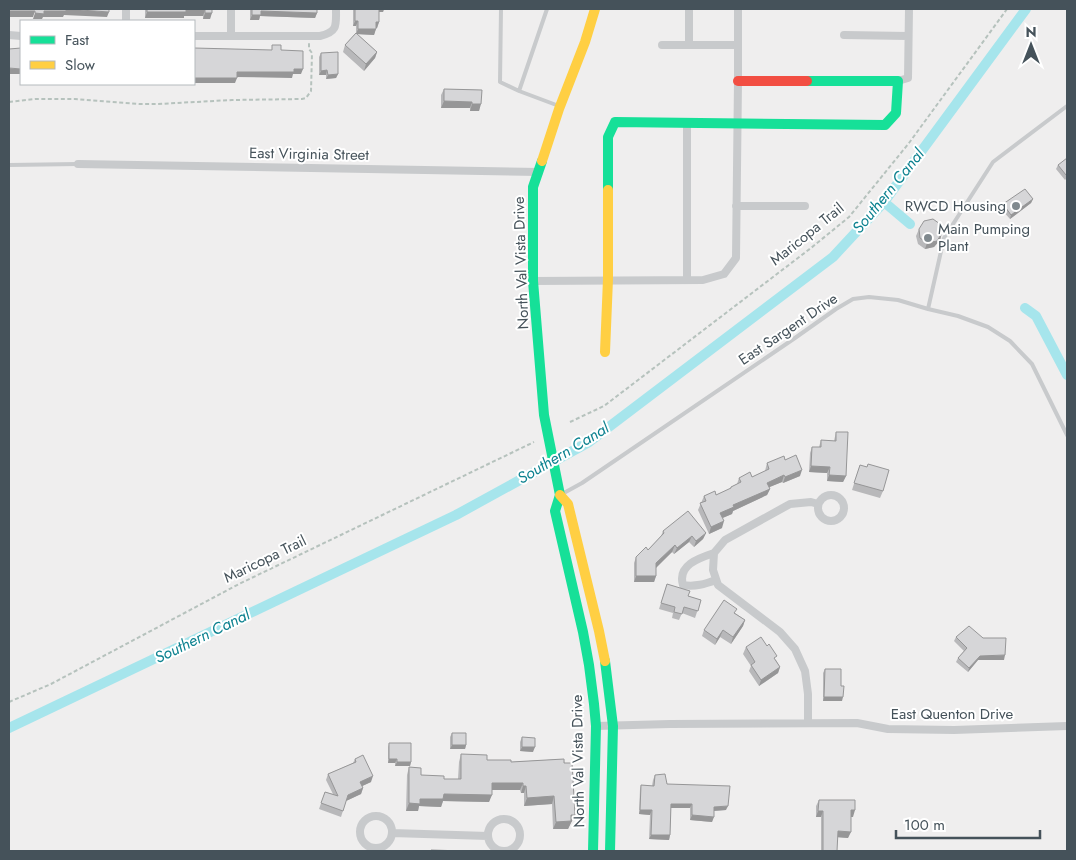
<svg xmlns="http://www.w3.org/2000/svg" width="1076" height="860" viewBox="0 0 1076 860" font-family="Jost,sans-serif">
<rect width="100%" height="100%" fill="#efeeee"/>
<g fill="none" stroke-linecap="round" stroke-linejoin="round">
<path stroke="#a6e5ec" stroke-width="10" d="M884,202L910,224
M1025,308L1036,316L1067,375
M9,728L456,515L589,442L833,257L884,202L1026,9"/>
<path stroke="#b6c2bd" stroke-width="2" stroke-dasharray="4 2.5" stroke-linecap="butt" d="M9,102L35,99H75L140,104H158L232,100L302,99L306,98L311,91L312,53L309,49V43
M570,422L604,406L811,248L849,217L909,143L1007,9
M9,702L51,684L239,584L534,442"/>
<path stroke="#c8cacc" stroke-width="4" d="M501,9L500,82L519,91
M547,9L519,91L559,106
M9,165L78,164
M928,309L958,316L988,327L1010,341L1032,364L1067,435
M562,494L582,483L795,338L836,309L853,299L869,297L898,300L928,309L944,238L993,162L1067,106"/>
<path stroke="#c8cacc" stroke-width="8" d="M689,9V45
M126,21V9
M9,35L21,36
M844,35L908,36
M194,36H320C338,32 336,25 336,9
M231,36V9
M662,45H738
M898,81L908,78L909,9
M687,123V280
M78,164L539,172
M736,206H805
M533,281L703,280L724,274L736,258L738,81V9
M818 508a13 13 0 1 1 26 0a13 13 0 1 1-26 0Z
M714,553C699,558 677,565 683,585C695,587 705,584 716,580
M808,723V694L805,671L795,649L780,632L718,585L713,570L714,553L725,540L790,504L811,502L818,504
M596,726L670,724L857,723L888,729L954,730L1067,726
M360 832a16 16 0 1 1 32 0a16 16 0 1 1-32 0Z
M488 835a16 16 0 1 1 32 0a16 16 0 1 1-32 0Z
M392,833L488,836"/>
<path stroke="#16e098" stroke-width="10" d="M542,161L533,187V281L544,415L560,495L555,511L583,632L589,665L594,704L596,726L593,851
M608,190V137L615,122L885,125L896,113L898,81H807
M605,661L613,726L610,851"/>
<path stroke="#ffcf43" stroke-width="10" d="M542,161L559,109L585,42L595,9
M605,352L608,279V190
M560,495L568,504L599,631L605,661"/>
<path stroke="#f24e42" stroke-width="10" d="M738,81H807"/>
</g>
<path fill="#b8b8ba" d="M145,9H212L210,19H203V16H184V18H145Z
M250,9H317V13L315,18L260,16L259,20H250Z
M353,9H384L383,12H379V22L377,28H376L374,35L357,34L377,52L375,58L364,71L343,52L345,45L356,33V26H353Z
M321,53L338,74L336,78L326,79V75H319V57Z
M444,89L482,90L479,111H470V108H441V95Z
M1067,158V178L1065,180L1056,169L1058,165Z
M1033,199L1031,203L1010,219L1001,209L1003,204Z
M919,229L942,233L940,240L934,247L925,249L918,244L916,236Z
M836,432L846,476L843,482L827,481V473L809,472L810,453L812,447H819L821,440L834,441Z
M785,460L800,476L783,483L782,482L769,487L770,489L767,495L733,511L732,514L722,518V528L709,534L698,510L704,496L716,495L730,489L731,487L737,484L739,478L752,477L765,471L767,463Z
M860,465L883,491L880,498L852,490Z
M663,531L706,533L703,539L694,547L689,542L674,554L672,552L656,567V576L654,582H634V563L636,557L648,550L661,536Z
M667,584L688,596L701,600L695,618L682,613L679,620L672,618L673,613L659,609Z
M735,613L745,620L743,626L731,644L720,637L715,645L702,636L704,630Z
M956,637L1004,660H978L968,672L956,662L958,658L964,651L954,641Z
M746,647L776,660L780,667L778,673L759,686L749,671L751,666L743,654Z
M825,669L841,686L842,701H823V673Z
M452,733L466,745L465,749H450V737Z
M522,737L533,752L520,751V742Z
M389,743L411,762L410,766H395V763H388V747Z
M461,754L487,760L511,762L564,759L572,822H571L568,829H553L552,804L524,806V793H521L520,790H492L489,802L443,801L441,807L419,806L418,811H406L407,775L409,767L421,775L444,779H458L459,762Z
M355,759L371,782L362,786L363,788L361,794L346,801L341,817L319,809L325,792L333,794L326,780L328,774L353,763Z
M655,775L667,784L726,810L714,811L712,822L690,820V808H671L670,835L669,840L649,839L650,815L639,814L640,789L641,785L652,786L653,780Z
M819,800L853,817H851L848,838L837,837V851H821V817H816V806Z"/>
<path fill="#969697" d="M66,9L109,12L107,17L64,15L63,17H43L42,19H33L35,13L44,11Z
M379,9H384L383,12H378Z
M186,10H205L203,16H184V18H145L147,12Z
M9,11H35L33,17H9Z
M261,11L317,13L315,18L260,16L259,20H250L252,15Z
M205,13H212L210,19H203Z
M355,21H358L356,26H353Z
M376,22H379L377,28H374Z
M358,29H376L374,35L356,34Z
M377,52L375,58L364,71L366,64Z
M9,68L21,69V74H9Z
M294,69H303L301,74H293L292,78L235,77L237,72Z
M327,70L326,75H319L321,71Z
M338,74L336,78L326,79L328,75Z
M194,78H237L235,83H194Z
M444,101L472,102L470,108H441Z
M472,104H481L479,111H470Z
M1033,199L1031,203L1010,219L1011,215Z
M942,233L940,240L934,247L925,249L927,243Z
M811,466L830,467L827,473L809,472Z
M802,470L800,476L783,483L785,477Z
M784,475L782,482L765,489L767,483Z
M829,475L846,476L843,482L827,481Z
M770,489L767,495L733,511L732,514L718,520L720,513L733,505Z
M724,521L722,528L709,534L711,527Z
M706,533L703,539L694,547L696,541Z
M692,536L689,542L674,554L677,548Z
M675,545L672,552L654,570L656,563Z
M636,576H656L654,582H634Z
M745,620L743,626L731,644L733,637Z
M723,630L720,637L715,645L717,639Z
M1005,655L1004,660H978L968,672L969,668L980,656Z
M780,667L778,673L759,686L761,680Z
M824,697H843L842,701H823Z
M452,745H466L465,749H450Z
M522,747H535L533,752L520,751Z
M389,759H397L395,763H388Z
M397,762H411L410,766H395Z
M373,776L371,782L358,788L360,782Z
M492,783H523L520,790H490Z
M523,786H526L524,793H521Z
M363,788L361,794L346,801L348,795Z
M444,794L492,795L489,802L443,801L441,807L419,806L418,811H406L409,803L420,799Z
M554,796L552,804L524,806L527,798Z
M671,804H692L690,808H670Z
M728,806L726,810L712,811L714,807Z
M640,810H652L650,815L639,814Z
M851,810H855L853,817H848Z
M818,811H823L821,817H816Z
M571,815H575L568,829H553L556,822Z
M692,815L714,817L712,822L690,820Z
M838,831L851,832L848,838L835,837Z
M651,835H670L669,840L649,839Z"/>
<path fill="#d6d6d8" stroke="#969697" d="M9,9H109V12L66,9V11H44V14L35,13V11H9Z
M147,9H212V13H205V10H186V12H147Z
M252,9H317V13L261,11V15H252Z
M355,9H379V22H376V29H358V21H355Z
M356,33L377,52L366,64L345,45Z
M272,45H281V50L303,51V69H294V72H237V78H194V48L272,50Z
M21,48V69L9,68V49Z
M338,52V74L328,75L327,70L321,71V53Z
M444,89L482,90L481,104H472V102L444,101Z
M1067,158V175H1066L1058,165Z
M1025,189L1033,199L1011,215L1003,204Z
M933,219L940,224L942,233L937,241L927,243L920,238L919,229L924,221Z
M836,432H848L846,476L829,475L830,467L811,466L812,447H821V440L836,441Z
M796,455L802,470L785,477L784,475L767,483L770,489L733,505L734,507L720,513L724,521L711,527L700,503L706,501L704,496L715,491L716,495L731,488V487L741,482L739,478L750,472L752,477L769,469L767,463L784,456L785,460Z
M868,464L889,470L883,491L854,483L860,465L867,467Z
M688,511L706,533L696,541L692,536L677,548L675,545L656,563V576H636V557L646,547L648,550L664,533L663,531Z
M667,584L690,591L688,596L701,600L698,611L684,607L682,614L674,612L675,607L661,603Z
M724,600L737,609L734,613L745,620L733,637L723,630L717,639L704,630Z
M969,626L983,638H1006L1005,655L980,656L969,668L958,658L967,648L956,637Z
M761,637L767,646L769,644L777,656L774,658L780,667L761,680L751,665L755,662L746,647Z
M825,669H841V686H844L843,697H824Z
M452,733H466V745H452Z
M522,737L535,738V747H522Z
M389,743H411V762H397V759H389Z
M461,754L487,755V760H511V762L564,759V763H572L575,815H571V821L556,822L554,796L527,798L526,786H523V783H492V795L444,794L443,799H420V804L409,803V767L421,768V775L444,776V779H461Z
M363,755L373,776L360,782L363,788L348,795L343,811L321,803L325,792L338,796L328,774L356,762L355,759Z
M665,774L667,784L730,786L728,806L714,807V817L692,815V804H671L670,835H651L652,810H640L641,785L654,786L655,775Z
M819,800H855V810H851V832L838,831L837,851H823V811H818Z
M431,850L464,851H431Z"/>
<g fill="#80898e" stroke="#fff" stroke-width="2">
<circle cx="1016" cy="206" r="5"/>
<circle cx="928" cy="238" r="5"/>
</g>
<g text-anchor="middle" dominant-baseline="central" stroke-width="4" stroke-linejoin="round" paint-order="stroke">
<g font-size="15" fill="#45525a" stroke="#fff">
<text transform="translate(309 154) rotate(1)">East Virginia Street</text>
<text transform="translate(807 234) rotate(-39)">Maricopa Trail</text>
<text transform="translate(521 263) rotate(-92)">North Val Vista Drive</text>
<text transform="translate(788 329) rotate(-34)">East Sargent Drive</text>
<text transform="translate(265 559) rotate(-26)">Maricopa Trail</text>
<text x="952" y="714">East Quenton Drive</text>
<text transform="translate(578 761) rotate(-91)">North Val Vista Drive</text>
</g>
<g font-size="15" fill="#45525a" stroke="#fff" text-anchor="end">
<text x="1006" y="206">RWCD Housing</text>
<text x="938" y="229" text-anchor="start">Main Pumping<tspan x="938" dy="17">Plant</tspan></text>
</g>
<g font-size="16" font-style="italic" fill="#0d8290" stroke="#fff">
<text transform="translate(888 191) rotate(-51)">Southern Canal</text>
<text transform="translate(563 453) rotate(-31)">Southern Canal</text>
<text transform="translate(202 636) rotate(-26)">Southern Canal</text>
</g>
</g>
<rect width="1076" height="860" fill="none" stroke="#45525a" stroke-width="20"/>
<rect x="20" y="20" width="175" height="65" fill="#ffffff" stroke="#b5babd"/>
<rect x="30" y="36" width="25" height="8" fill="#16e098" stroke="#b5babd"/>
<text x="65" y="45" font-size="15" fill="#45525a">Fast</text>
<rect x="30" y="61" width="25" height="8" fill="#ffcf43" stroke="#b5babd"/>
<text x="65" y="70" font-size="15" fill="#45525a">Slow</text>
<g transform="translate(1031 45)" stroke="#ffffff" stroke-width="4" paint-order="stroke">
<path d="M0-4L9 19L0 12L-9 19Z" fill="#45525a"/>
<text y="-8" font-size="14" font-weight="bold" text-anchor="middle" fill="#45525a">N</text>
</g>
<path d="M896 830v8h144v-8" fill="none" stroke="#45525a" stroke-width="2.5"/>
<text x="904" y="830" font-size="15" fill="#45525a" stroke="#ffffff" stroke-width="4" paint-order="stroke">100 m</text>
</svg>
